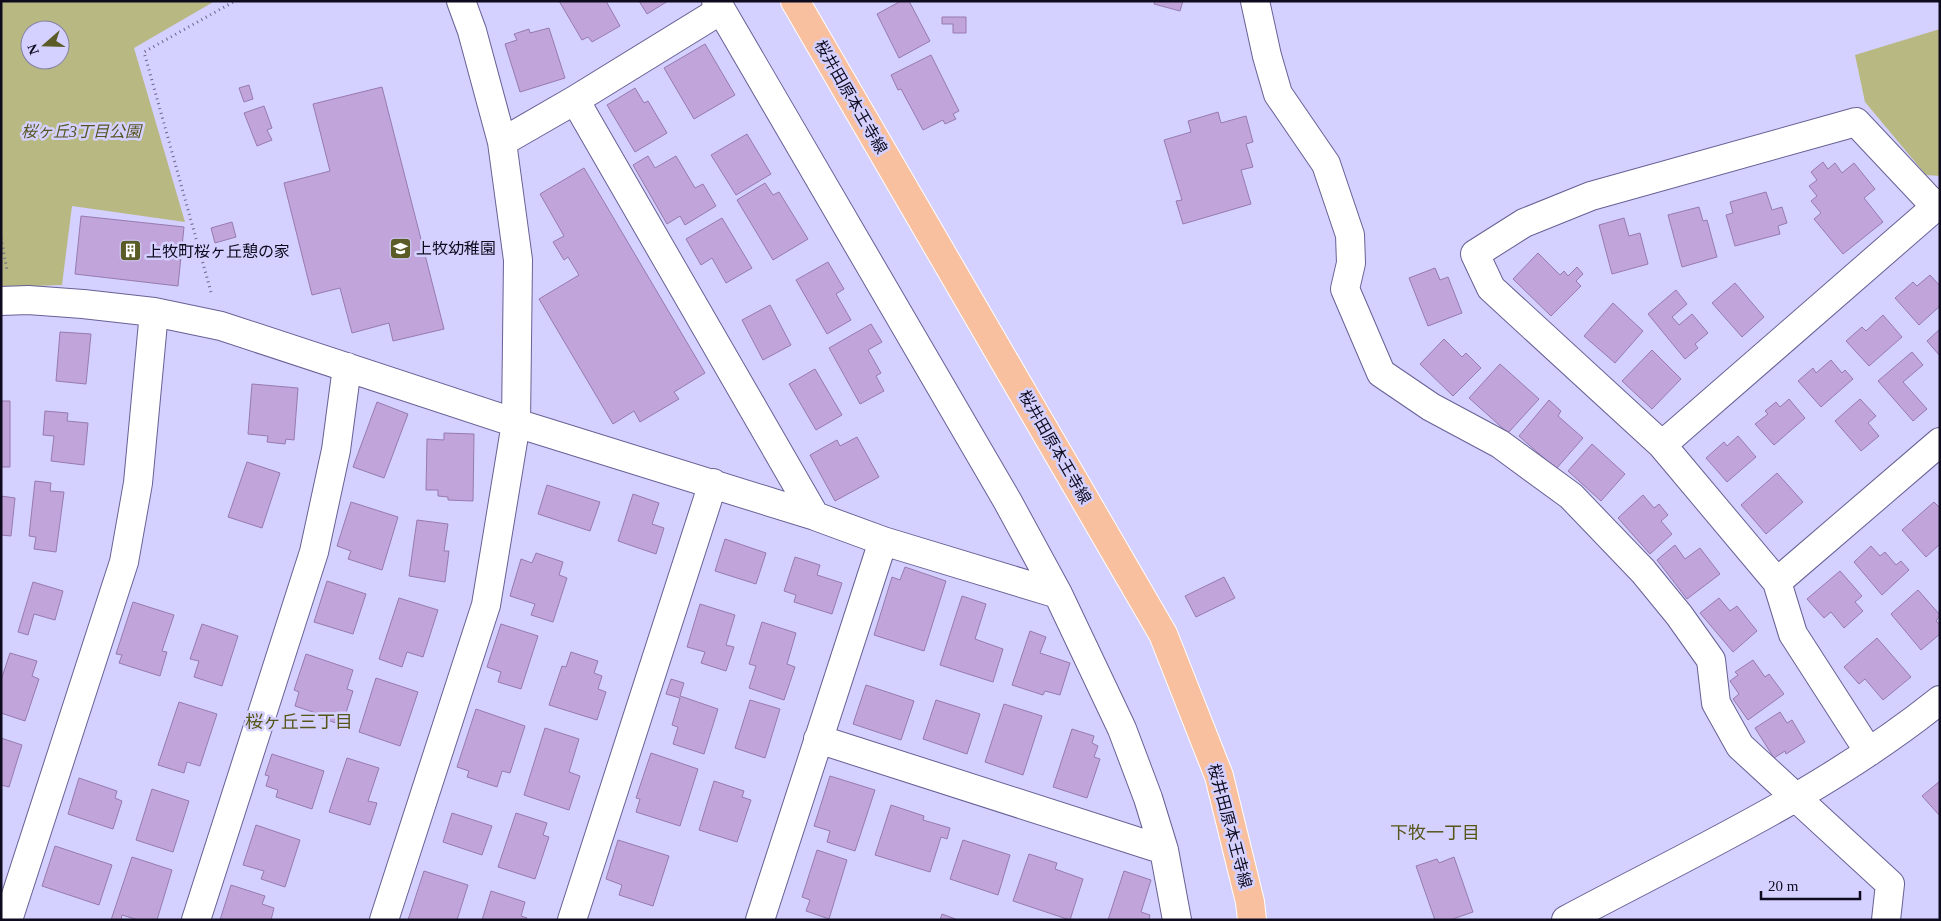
<svg xmlns="http://www.w3.org/2000/svg" width="1941" height="921" viewBox="0 0 1941 921" font-family="'Times New Roman','Noto Sans JP',serif">
<rect width="100%" height="100%" fill="#d4d0ff"/>
<path fill="#b8b982" fill-rule="evenodd" d="M1,1H215L134,48L185,222L72,206L62,285L1,287ZM30,30H60V60H30Z
M1940,29V176L1926,175L1865,102L1855,55Z"/>
<path fill="#c1a4d9" stroke="#977bae" d="M559,1H606L620,26L592,42L588,37L582,40Z
M639,1H668L647,14Z
M901,1H909L930,41L899,58L877,14Z
M1155,1H1183L1180,11L1154,4Z
M942,17H966V33H953V24H942Z
M549,28L565,78L520,92L505,44L517,40L514,34L529,29L530,33Z
M705,44L735,95L694,119L664,68Z
M931,55L959,111L953,114L956,119L945,124L943,120L923,130L901,89L898,90L891,75Z
M249,85L253,99L244,102L239,88Z
M382,87L444,329L393,341L389,323L352,333L340,288L312,295L284,183L330,171L313,104Z
M635,88L644,103L648,101L667,133L635,152L607,105Z
M264,106L272,128L267,130L272,140L257,146L244,113Z
M1218,112L1221,123L1246,116L1253,142L1246,144L1253,167L1241,170L1251,204L1183,224L1176,201L1182,200L1164,140L1191,132L1188,121Z
M747,134L771,174L736,195L711,155Z
M648,156L655,168L676,156L695,188L703,184L716,206L685,225L680,216L667,224L633,165Z
M1823,162L1828,169L1835,163L1842,173L1854,163L1875,189L1864,198L1883,222L1843,254L1814,219L1821,213L1811,201L1817,196L1809,186L1817,180L1811,172Z
M584,168L705,373L674,392L679,399L640,422L634,411L613,424L539,299L579,275L568,257L564,260L553,242L564,236L540,194Z
M765,183L773,195L779,192L808,239L773,260L737,200Z
M1766,192L1772,210L1782,207L1787,223L1778,226L1780,234L1735,246L1726,215L1733,213L1730,202Z
M1699,207L1703,221L1707,220L1717,257L1682,267L1668,215Z
M81,216L184,227L178,286L75,274Z
M722,218L752,268L726,283L712,258L701,265L686,239Z
M1624,218L1629,236L1640,233L1648,264L1612,274L1599,225Z
M232,222L236,237L215,243L211,228Z
M1538,253L1560,275L1564,271L1568,276L1577,267L1583,274L1576,281L1581,286L1551,316L1513,279Z
M828,262L844,289L836,294L851,320L827,334L796,280Z
M1435,268L1440,280L1448,277L1462,313L1428,326L1409,278Z
M1930,275L1940,286V306L1919,325L1895,298L1913,282L1917,286Z
M1735,283L1764,317L1742,337L1712,303Z
M1676,290L1687,304L1672,317L1679,325L1692,314L1708,333L1695,344L1698,348L1685,359L1648,314Z
M1613,303L1643,331L1615,363L1584,336Z
M770,305L791,345L763,360L742,320Z
M1883,315L1902,337L1869,366L1846,341L1862,327L1866,331Z
M871,324L882,342L868,350L881,373L876,376L884,391L860,404L829,348Z
M1940,329V356L1927,341Z
M60,332L91,334L86,384L56,381Z
M1444,339L1462,357L1466,353L1481,368L1453,396L1420,364Z
M1652,350L1681,379L1652,409L1622,381Z
M1912,352L1923,365L1903,382L1927,409L1913,421L1878,381Z
M1831,360L1842,373L1845,370L1853,379L1821,407L1798,381L1813,368L1816,373Z
M1500,364L1539,399L1508,433L1469,398Z
M815,369L842,415L816,430L789,384Z
M252,384L298,388L294,440L286,439L285,444L267,442L268,436L248,434Z
M1789,399L1805,418L1774,445L1755,424L1768,414L1765,411L1776,402L1780,407Z
M1860,399L1876,416L1868,423L1879,436L1861,451L1835,421Z
M1549,400L1561,411L1558,416L1583,438L1556,469L1519,436Z
M1,401H10V467H1Z
M377,402L408,414L384,478L353,467Z
M45,411L68,413L67,421L88,423L84,465L51,461L54,436L43,435Z
M444,433L474,434L473,501L448,500V497L438,496V490H426L427,439L444,440Z
M1738,436L1756,457L1727,482L1706,458L1724,442L1727,446Z
M857,437L879,477L835,501L810,455L837,440L840,446Z
M1592,444L1625,474L1601,501L1568,471Z
M247,462L280,473L262,528L228,517Z
M1777,473L1803,502L1766,534L1741,505Z
M35,481L51,483L50,491L64,492L56,552L34,549L36,537L29,536Z
M547,485L600,502L590,531L538,514Z
M633,494L659,503L652,524L664,528L656,554L618,541Z
M1643,495L1654,508L1659,504L1668,515L1661,521L1672,534L1650,554L1618,518Z
M1,496L15,498L11,536L1,535Z
M351,502L398,517L382,570L348,559L351,551L337,546Z
M1934,502L1940,508V544L1926,557L1902,530Z
M417,520L448,524L444,551H449L445,582L409,576Z
M725,539L766,553L756,584L715,571Z
M1675,545L1685,559L1700,548L1720,574L1687,599L1657,560Z
M1871,546L1880,556L1885,552L1896,565L1901,561L1909,570L1882,595L1854,562Z
M536,553L563,562L559,575L567,578L553,622L531,615L535,604L510,596L521,559L532,563Z
M795,557L820,565L817,575L842,583L832,614L794,602L796,595L784,591Z
M905,567L946,581L924,651L874,635L892,577L900,580Z
M1840,571L1862,596L1855,602L1863,611L1844,628L1831,612L1824,618L1807,599Z
M1224,577L1235,598L1196,617L1185,596Z
M327,581L366,594L353,634L314,622Z
M33,582L63,591L55,620L34,614L28,635L18,632Z
M1918,590L1940,615L1936,621L1940,625V634L1921,650L1891,614Z
M962,596L986,604L975,639L1003,649L993,682L940,665Z
M399,598L438,610L423,657L407,652L402,667L379,659Z
M1719,598L1730,611L1737,606L1757,631L1733,652L1700,613Z
M133,602L174,615L162,651L167,652L160,676L119,663L122,655L116,654Z
M700,604L735,615L726,645L734,647L726,671L701,663L705,652L687,647Z
M762,622L796,633L787,664L795,667L784,700L749,688L756,666L749,664Z
M202,624L238,636L222,686L194,677L199,661L190,659Z
M501,624L538,636L521,689L498,682L501,672L487,667Z
M1030,631L1046,637L1040,653L1070,663L1060,695L1045,691L1043,695L1012,685Z
M1877,638L1911,677L1883,700L1865,679L1859,684L1844,667Z
M571,652L598,661L594,673L602,676L598,689L606,692L597,720L549,705L562,666L566,667Z
M10,653L37,661L32,676L39,679L25,721L1,713V680Z
M306,654L353,670L347,689L353,691L342,725L318,717L319,714L295,706L299,692L294,690Z
M1753,660L1765,677L1769,674L1784,694L1748,720L1733,699L1739,694L1730,681L1738,675L1735,672Z
M376,678L418,692L400,746L359,732Z
M671,679L684,683L680,696L718,709L704,754L673,744L678,727L672,725L680,698L666,694Z
M866,685L914,701L901,740L853,724Z
M750,700L780,709L765,758L735,748Z
M936,700L980,714L967,754L923,739Z
M179,702L217,714L200,766L187,762L184,773L158,765Z
M1004,704L1042,716L1023,775L985,762Z
M476,709L525,726L510,773L502,771L497,787L467,777L469,771L457,767Z
M1780,712L1787,723L1792,720L1805,742L1786,754L1785,751L1774,758L1755,728Z
M545,728L579,739L569,772L580,776L569,810L524,795Z
M1072,729L1094,736L1092,743L1098,746L1094,757L1100,759L1087,798L1053,787Z
M1,738L22,745L9,787L1,785Z
M651,753L698,769L680,826L636,812L640,799L636,798Z
M272,754L324,771L312,809L276,797L278,790L266,786L269,776L265,775Z
M347,758L379,768L368,801L377,803L370,825L329,812Z
M830,776L875,790L855,851L827,842L830,831L814,826Z
M79,778L117,791L115,798L122,801L113,829L68,814Z
M714,781L744,791L742,797L751,800L737,842L699,830Z
M1940,781V816L1922,796Z
M152,789L189,801L173,852L136,840Z
M891,805L924,816L923,820L950,828L947,839L941,837L930,872L875,855Z
M452,813L492,826L482,855L443,842Z
M516,813L547,823L543,835L549,837L535,879L498,867Z
M256,825L300,840L285,887L261,879L264,871L243,865Z
M618,840L669,856L653,906L619,895L622,885L606,879Z
M963,840L1010,855L998,895L950,879Z
M55,846L112,865L99,905L42,886Z
M817,850L847,860L829,919L806,911L810,900L802,897Z
M1029,854L1057,863L1055,869L1083,879L1070,920L1013,901Z
M132,857L172,870L157,920H138L122,915L121,920H111Z
M1454,857L1473,912L1450,920H1435L1416,866L1437,859L1439,863Z
M424,871L468,885L457,920H408Z
M1124,871L1151,880L1141,912L1150,915L1149,920H1108Z
M231,885L265,896L262,904L274,908L271,920H220Z
M491,891L525,902L521,916L527,918L526,920H482Z
M942,914L958,920H940Z"/>
<g fill="none" stroke-linecap="round" stroke-linejoin="round">
<defs>
<path id="minor" d="M716,1L1008,502L1058,594L1122,729L1148,798L1164,850L1177,920
M1255,1L1267,56L1278,94L1326,164L1350,235L1351,263L1345,289L1381,373L1431,407L1500,444L1571,496L1643,571L1679,615L1711,660L1716,703L1740,746L1890,884L1886,920
M575,100L815,516
M502,142L575,100L721,10
M1,301L28,300L83,304L154,312L221,326L516,423L815,516L883,541L1058,594
M1662,445L1940,203
M1777,582L1940,442
M818,739L1164,850
M1869,752L1793,634L1777,582L1662,445L1491,288L1475,254L1524,223L1591,196L1856,122L1935,206
M8,920L124,562L138,483L154,312
M196,920L314,552L336,450L347,367
M384,920L486,605L516,423L518,260L502,142L472,31L461,1
M572,920L713,483
M760,920L883,541
M1566,920C1693,852 1827,791 1940,700"/>
<path id="major" d="M795,1L1163,634L1219,776L1250,902L1252,920"/>
</defs>
<use href="#minor" stroke="#676195" stroke-width="30"/>
<use href="#major" stroke="#fff" stroke-width="30"/>
<path stroke="#6b6888" stroke-width="3" stroke-dasharray="1 4" stroke-linecap="butt" d="M1,238L7,270
M211,292L144,52L235,1"/>
<use href="#minor" stroke="#fff" stroke-width="28"/>
<use href="#major" stroke="#f9c0a0" stroke-width="28"/>
</g>
<defs>
<symbol id="school-square" viewBox="-11 -11 22 22"><rect x="-9" y="-9" width="18" height="18" rx="4" fill="#5b5b28" stroke="#d4d0ff"/><path d="M0-5L7-2L0 1L-7-2ZM-4 1L0 2.5L4 1V4Q0 6-4 4Z" fill="#fff"/></symbol>
<symbol id="building-square" viewBox="-11 -11 22 22"><rect x="-9" y="-9" width="18" height="18" rx="4" fill="#5b5b28" stroke="#d4d0ff"/><path d="M-4-6H4V6H1V3H-1V6H-4ZM-2.5-4.3h1.7v1.8h-1.7ZM.8-4.3h1.7v1.8H.8ZM-2.5-1h1.7V.8h-1.7ZM.8-1h1.7V.8H.8Z" fill="#fff"/></symbol>
</defs>
<g fill-rule="evenodd">
<use href="#school-square" x="388" y="236" width="25" height="25"/>
<use href="#building-square" x="118" y="238" width="25" height="25"/>
</g>
<g text-anchor="middle" dominant-baseline="central" stroke-width="5" stroke-linejoin="round" paint-order="stroke">
<g font-size="16" fill="#0e0b1e" stroke="#d4d0ff">
<text transform="translate(851 97) rotate(60)">桜井田原本王寺線</text>
<text transform="translate(1055 447) rotate(60)">桜井田原本王寺線</text>
<text transform="translate(1230 826) rotate(75)">桜井田原本王寺線</text>
</g>
<g font-size="16" font-style="italic" fill="#575621" stroke="#d4d0ff">
<text x="81" y="131">桜ヶ丘3丁目公園</text>
</g>
<g font-size="16" fill="#0e0b1e" stroke="#d4d0ff" text-anchor="start">
<text x="416" y="248">上牧幼稚園</text>
<text x="146" y="251">上牧町桜ヶ丘憩の家</text>
</g>
<g font-size="18" fill="#57561a" stroke="#d4d0ff">
<text x="299" y="722">桜ヶ丘三丁目</text>
<text x="1435" y="833">下牧一丁目</text>
</g>
</g>
<rect width="1941" height="921" fill="none" stroke="#0e0b1e" stroke-width="5"/>
<g transform="translate(45 45) rotate(250)"><circle r="24" fill="#d4d0ff" stroke="#8581a5"/>
<path d="M0-4L9 19L0 12L-9 19Z" fill="#5b5b28"/>
<text y="-8" font-size="14" font-weight="bold" text-anchor="middle" fill="#0e0b1e">N</text>
</g>
<path d="M1761 891v8h99v-8" fill="none" stroke="#0e0b1e" stroke-width="2.5"/>
<text x="1768" y="891" font-size="15" fill="#0e0b1e" stroke="#d4d0ff" stroke-width="4" paint-order="stroke">20 m</text>
</svg>
